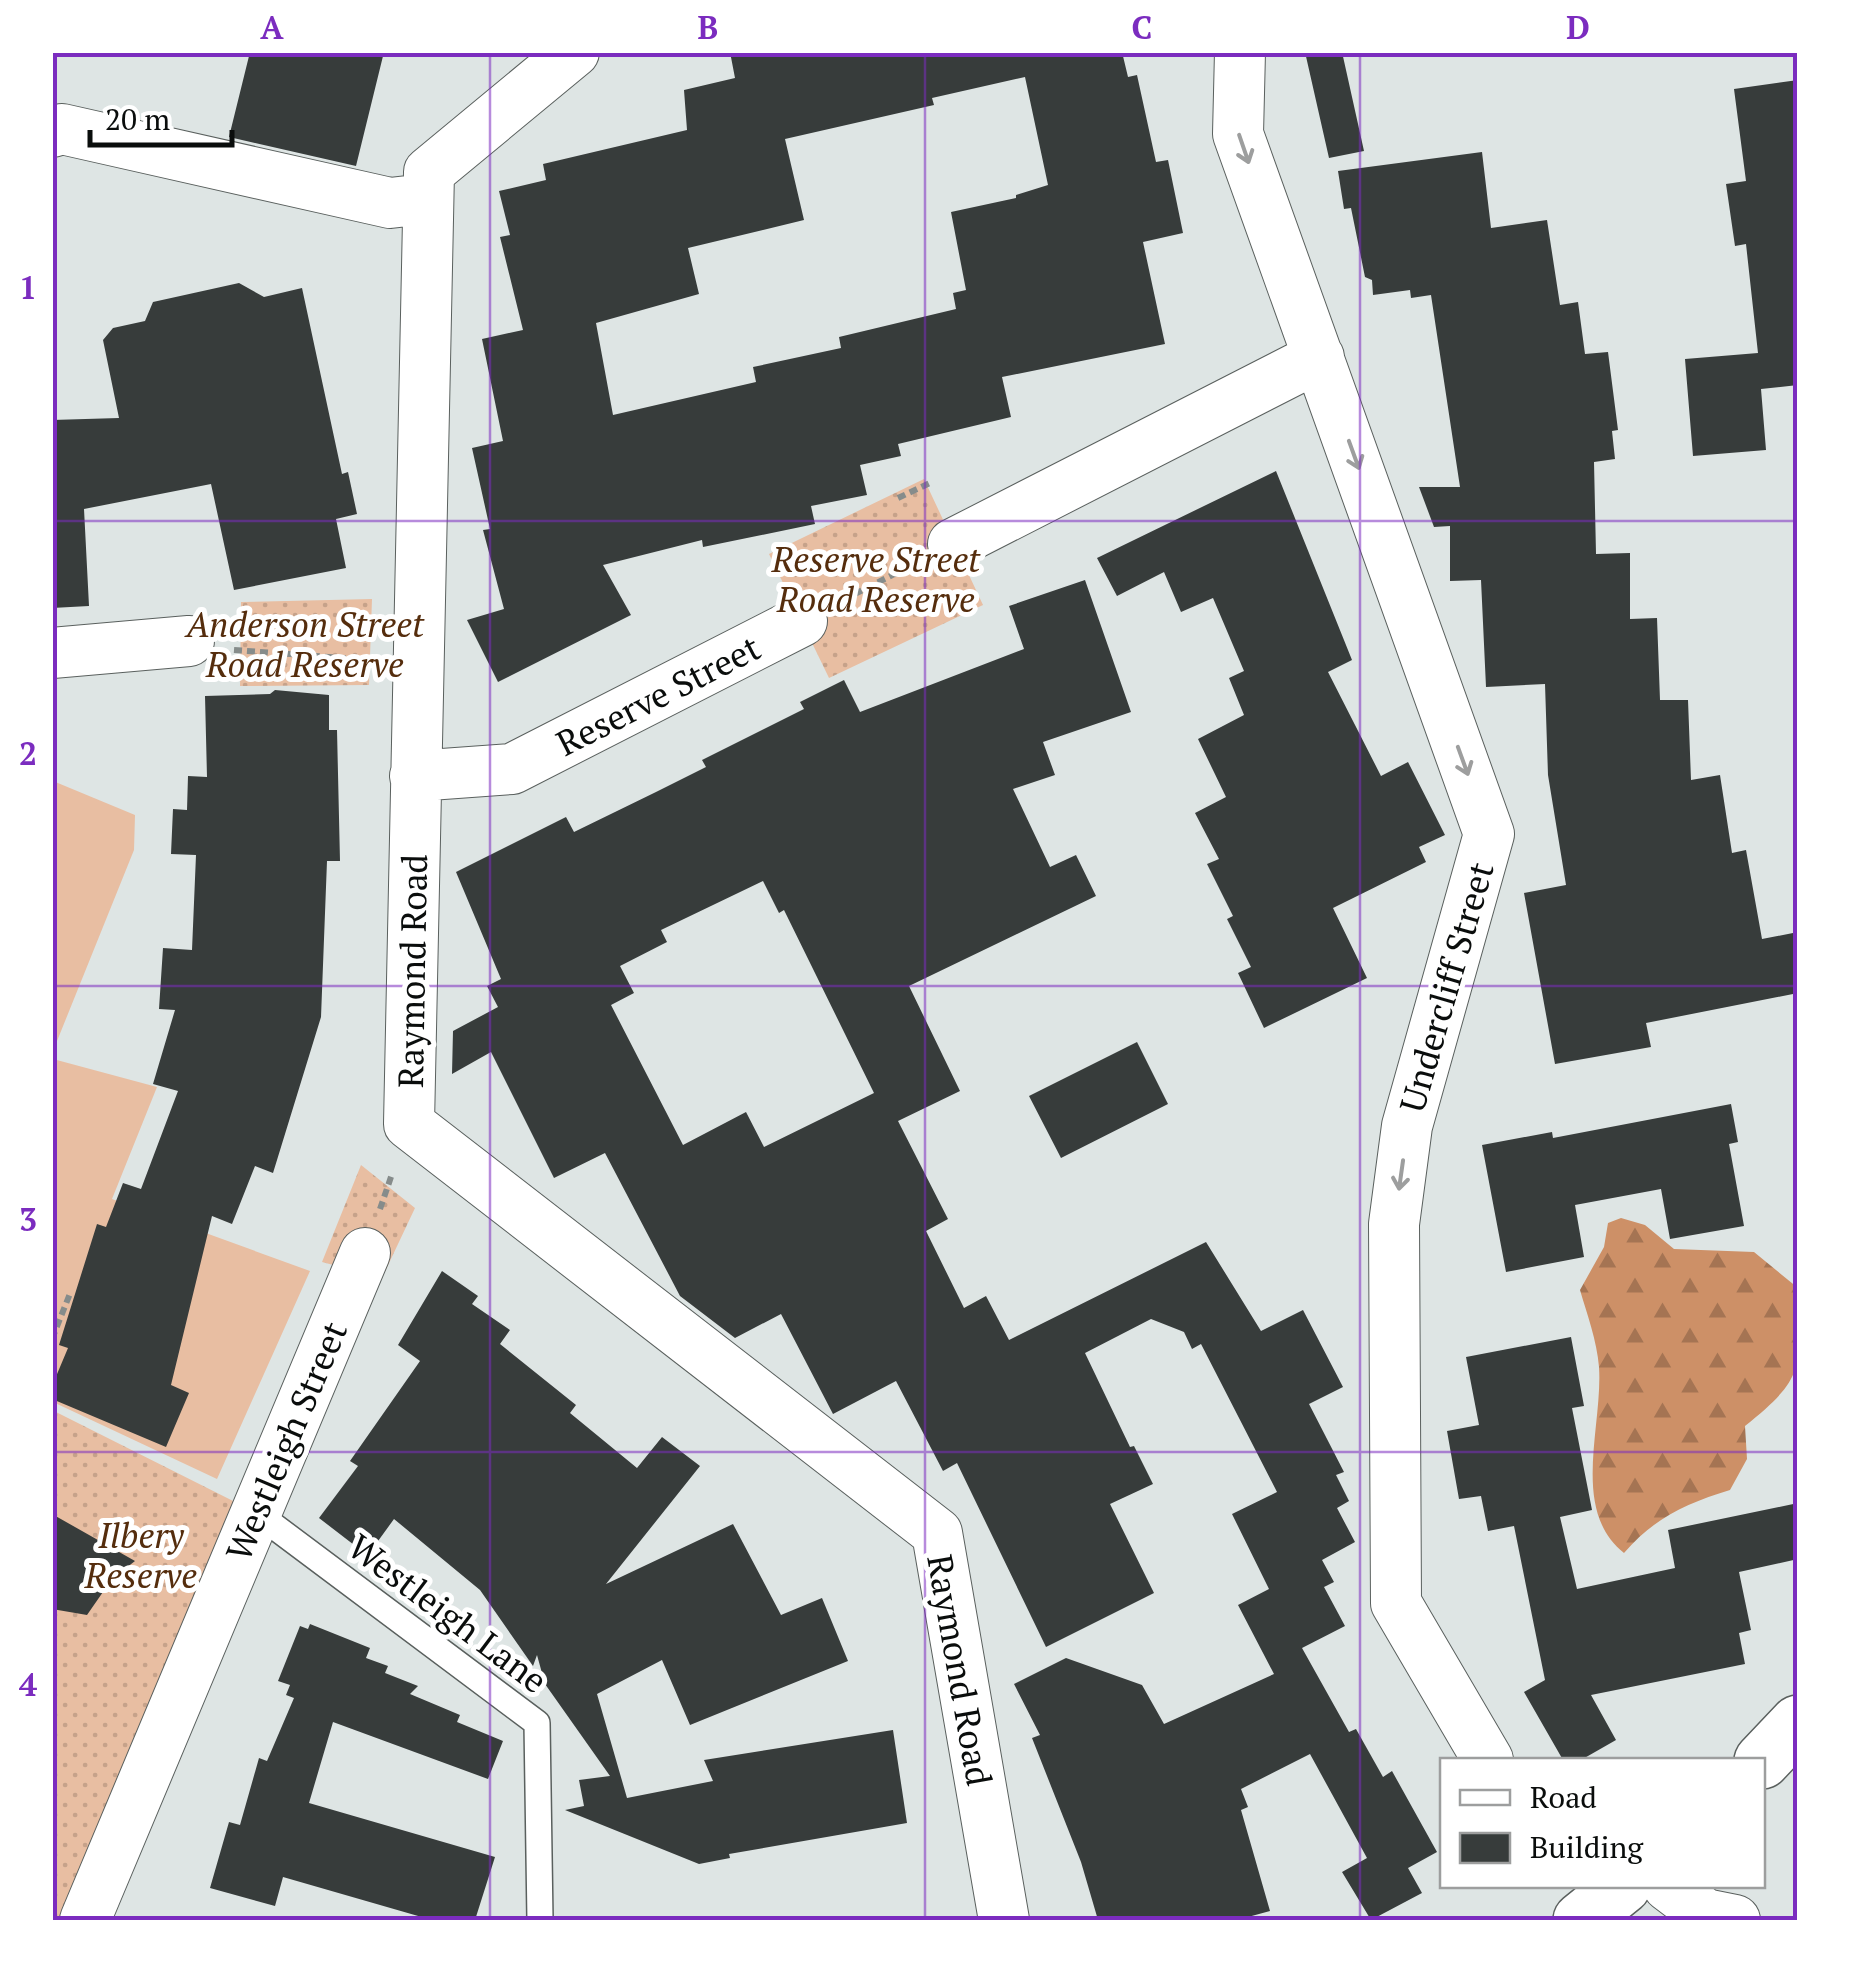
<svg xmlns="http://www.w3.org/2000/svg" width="1850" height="1973" viewBox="0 0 1850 1973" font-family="'PT Serif',serif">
<defs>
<pattern id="grass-dots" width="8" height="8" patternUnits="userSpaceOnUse" patternTransform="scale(2.5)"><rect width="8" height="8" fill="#e8bea2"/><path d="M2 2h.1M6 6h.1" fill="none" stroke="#c6a28a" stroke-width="1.8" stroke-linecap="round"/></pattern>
<pattern id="forest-firs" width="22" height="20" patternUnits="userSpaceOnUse" patternTransform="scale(2.5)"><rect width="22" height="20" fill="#cd9067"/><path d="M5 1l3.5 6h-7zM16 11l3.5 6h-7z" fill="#a57453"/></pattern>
</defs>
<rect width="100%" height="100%" fill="#dee5e4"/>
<path fill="url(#grass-dots)" d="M924,479L983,605L829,678L769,554Z
M372,599L369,685L240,686L241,602Z
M361,1165L415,1208L382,1278L322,1262Z
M52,1410L255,1512L85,1920H53Z"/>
<path fill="url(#forest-firs)" d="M1621,1218L1645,1225L1674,1249L1754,1252L1798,1288C1798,1367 1810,1374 1745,1426L1747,1459L1730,1490C1687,1503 1654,1518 1624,1553C1570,1510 1603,1427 1599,1367C1597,1341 1587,1314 1580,1290L1604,1247L1608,1223Z"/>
<path fill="#e8bea2" d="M53,781L135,815L134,850L53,1051Z
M53,1059L157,1087L112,1199L310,1271L217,1479L53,1402Z"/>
<path fill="#373c3b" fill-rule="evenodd" d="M250,52H384L356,166L229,137Z
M730,52H1122L1128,77L1137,75L1156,162L1168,160L1183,233L1143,242L1165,344L1002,377L1011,417L898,444L901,456L860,465L867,495L811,506L815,524L703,547L702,540L603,565L631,615L498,682L467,620L504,609L483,530L490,529L472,448L503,441L482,339L523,330L500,237L510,235L499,191L546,180L543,164L687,130L684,90L735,78ZM1025,77L1048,185L1016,195V198L951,212L966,290L953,293L956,309L839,337L841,348L753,367L756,382L613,415L596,323L699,294L688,248L804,220L785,139L934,105L932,98Z
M1305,52H1342L1364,151L1329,158Z
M1798,80V385L1761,389L1766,450L1693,456L1685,359L1758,353L1746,244L1735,246L1726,184L1746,181L1734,89Z
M1482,152L1491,228L1547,220L1560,305L1578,302L1585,354L1608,352L1618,430L1612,431L1615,459L1594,462L1596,554L1630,553V619L1657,618L1660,700H1688L1691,780L1720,775L1732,853L1746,850L1762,939L1798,932V993L1646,1023L1651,1047L1555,1064L1524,893L1566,885L1548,775L1545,684L1486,687L1481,580L1450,581V526L1434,527L1419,487H1460L1431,295L1411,298L1410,290L1373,295L1372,280L1365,277L1351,208L1344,209L1338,171Z
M239,283L264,297L302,288L342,474L348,472L357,514L336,519L346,568L234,590L211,484L84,509L89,606L52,608V420L119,418L103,340L113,328L145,321L153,302Z
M1276,471L1352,660L1328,672L1381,776L1408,762L1445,835L1419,847L1426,862L1333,908L1367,978L1264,1028L1238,973L1251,967L1227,919L1233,916L1207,864L1219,859L1195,813L1226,797L1198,739L1244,715L1229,678L1244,671L1213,598L1181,612L1164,572L1117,596L1097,558Z
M1085,580L1131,712L1043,742L1055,775L1013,789L1050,867L1076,855L1096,896L909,986L960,1091L898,1121L948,1219L926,1231L964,1308L986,1296L1009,1340L1206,1242L1261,1331L1303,1310L1343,1387L1309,1404L1344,1472L1336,1475L1349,1501L1337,1508L1355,1542L1322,1560L1334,1582L1324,1587L1345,1626L1302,1648L1349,1732L1356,1729L1383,1777L1392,1771L1437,1852L1408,1868L1422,1893L1371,1920L1342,1872L1367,1858L1310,1754L1241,1789L1248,1807L1241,1810L1270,1911L1237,1920H1098L1081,1862L1032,1738L1040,1735L1014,1684L1066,1658L1142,1685L1164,1724L1274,1674L1238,1605L1269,1589L1232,1514L1277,1492L1201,1344L1192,1349L1184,1332L1151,1319L1085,1353L1130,1447L1134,1446L1153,1484L1110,1504L1154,1593L1046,1647L957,1463L943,1471L896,1381L833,1414L781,1314L735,1338L680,1296L605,1153L554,1178L491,1052L452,1074L453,1031L498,1007L487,986L501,979L456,872L566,817L574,832L656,792L706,767L702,760L804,709L800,702L844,680L860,712L1024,649L1009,606ZM763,881L779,913L784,910L874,1093L764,1147L746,1112L683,1145L611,1005L634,993L620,966L667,942L661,930Z
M275,690L329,695V730H337L340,861H327L321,1017L273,1173L255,1166L232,1224L212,1216L171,1385L189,1393L166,1447L52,1399V1386L68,1348L59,1345L97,1224L106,1227L123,1183L141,1189L178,1091L153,1084L175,1010L159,1009L163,948L192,950L196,855L171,854L173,809L187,810L188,776L207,777L205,696L270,694Z
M1137,1042L1168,1104L1061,1158L1029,1096Z
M1731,1104L1738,1142L1729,1144L1744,1226L1670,1239L1661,1189L1575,1205L1584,1257L1506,1272L1482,1145L1552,1132L1553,1138Z
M442,1271L478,1296L472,1304L510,1330L500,1344L576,1405L570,1413L637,1468L662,1437L700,1466L606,1584L733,1524L781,1615L822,1598L848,1661L690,1725L662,1660L597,1694L627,1798L713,1781L704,1760L893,1730L907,1823L729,1854L730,1858L699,1864L565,1810L584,1806L579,1780L610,1776L545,1684L537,1655L533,1666L480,1590L394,1519L373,1548H358L319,1518L358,1466L350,1461L420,1361L398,1345Z
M1571,1337L1584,1406L1572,1408L1592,1510L1560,1517L1577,1589L1675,1568L1668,1530L1798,1503V1559L1739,1572L1751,1630L1739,1633L1745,1664L1591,1695L1616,1740L1581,1760H1563L1524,1692L1545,1680L1514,1526L1488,1531L1481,1496L1459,1499L1447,1431L1479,1425L1466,1357Z
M52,1514L135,1561L112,1579L87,1615L52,1609Z
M310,1624L370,1648L366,1658L388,1666L385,1673L418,1686L410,1694L460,1715L457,1722L503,1741L488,1779L333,1722L309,1803L495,1857L475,1920H432L283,1877L275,1906L210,1888L229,1822L240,1825L259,1758L267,1761L294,1698L286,1695L290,1685L278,1681L300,1626L308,1629Z"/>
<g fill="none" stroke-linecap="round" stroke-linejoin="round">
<defs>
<path id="service" d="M255,1512L537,1723L540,1920"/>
<path id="minor" d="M574,52L429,172L409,1124L937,1533L1004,1920
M1240,52L1238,134L1489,834L1407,1126L1394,1224L1396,1603L1488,1760
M52,132L62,129L390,203L425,199
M953,544L1319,357
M52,653L189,641
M415,776L512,769L802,621
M1668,1886L1705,1914L1735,1920
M85,1920L365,1253"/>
<path id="tertiary" d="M1762,1761L1798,1723
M1581,1920L1623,1886"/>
</defs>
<use href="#service" stroke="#5a605e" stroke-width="28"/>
<use href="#minor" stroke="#5a605e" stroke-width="52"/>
<use href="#tertiary" stroke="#5a605e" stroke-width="58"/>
<path stroke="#868c8b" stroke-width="6" stroke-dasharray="8 5" stroke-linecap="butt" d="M898,498L932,482
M843,600L912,565
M234,650L371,660
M380,1209L392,1174
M52,1339L71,1291"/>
<use href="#service" stroke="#fff" stroke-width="25"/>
<use href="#minor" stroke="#fff" stroke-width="50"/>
<use href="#tertiary" stroke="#fff" stroke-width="55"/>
</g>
<defs><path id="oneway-shaft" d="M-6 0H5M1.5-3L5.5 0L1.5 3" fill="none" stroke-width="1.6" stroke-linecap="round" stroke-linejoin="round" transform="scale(2.5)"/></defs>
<g stroke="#9d9e9e">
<use href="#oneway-shaft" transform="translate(1244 149) rotate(71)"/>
<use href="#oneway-shaft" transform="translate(1354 455) rotate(70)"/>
<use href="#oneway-shaft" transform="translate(1463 761) rotate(70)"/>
<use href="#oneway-shaft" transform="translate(1401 1175) rotate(98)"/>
</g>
<path fill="none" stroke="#7b2cbf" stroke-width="2.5" stroke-opacity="0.55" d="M490,52V1920M925,52V1920M1360,52V1920M52,521H1798M52,986H1798M52,1452H1798"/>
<g text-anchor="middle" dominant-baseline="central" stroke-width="10" stroke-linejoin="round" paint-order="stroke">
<g font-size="35" font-style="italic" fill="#552d0d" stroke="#fff">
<text x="876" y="559">Reserve Street<tspan x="876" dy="40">Road Reserve</tspan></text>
<text x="305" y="624">Anderson Street<tspan x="305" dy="40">Road Reserve</tspan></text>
<text x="141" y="1535">Ilbery<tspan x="141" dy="40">Reserve</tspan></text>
</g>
<g font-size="35" fill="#0a0d0c" stroke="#fff">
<text transform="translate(658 695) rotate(-27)">Reserve Street</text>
<text transform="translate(412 971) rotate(-89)">Raymond Road</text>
<text transform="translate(1446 987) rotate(-74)">Undercliff Street</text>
<text transform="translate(286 1441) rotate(-67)">Westleigh Street</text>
<text transform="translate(448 1613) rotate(37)">Westleigh Lane</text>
<text transform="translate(960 1670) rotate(80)">Raymond Road</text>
</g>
</g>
<rect width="1850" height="1973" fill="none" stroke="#ffffff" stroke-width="110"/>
<rect x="1440" y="1758" width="325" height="130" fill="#ffffff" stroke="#9d9e9e" stroke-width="2.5"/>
<rect x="1460" y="1790" width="50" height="15" fill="#ffffff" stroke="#9d9e9e" stroke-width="2.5"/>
<text x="1530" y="1808" font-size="30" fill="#0a0d0c">Road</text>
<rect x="1460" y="1833" width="50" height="30" fill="#373c3b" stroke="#9d9e9e" stroke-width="2.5"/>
<text x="1530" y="1858" font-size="30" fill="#0a0d0c">Building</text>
<path d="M90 130v15h142v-15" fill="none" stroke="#0a0d0c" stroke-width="5"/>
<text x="105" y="130" font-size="30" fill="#0a0d0c" stroke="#ffffff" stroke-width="8" paint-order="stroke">20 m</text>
<rect x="55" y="55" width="1740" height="1863" fill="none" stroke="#7b2cbf" stroke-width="4"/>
<g font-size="32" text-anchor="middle" font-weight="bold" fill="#7b2cbf">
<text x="272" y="39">A</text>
<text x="708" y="39">B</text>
<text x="1142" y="39">C</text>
<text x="1578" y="39">D</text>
<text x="28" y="299">1</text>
<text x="28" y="765">2</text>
<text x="28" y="1231">3</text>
<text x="28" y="1696">4</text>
</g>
</svg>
